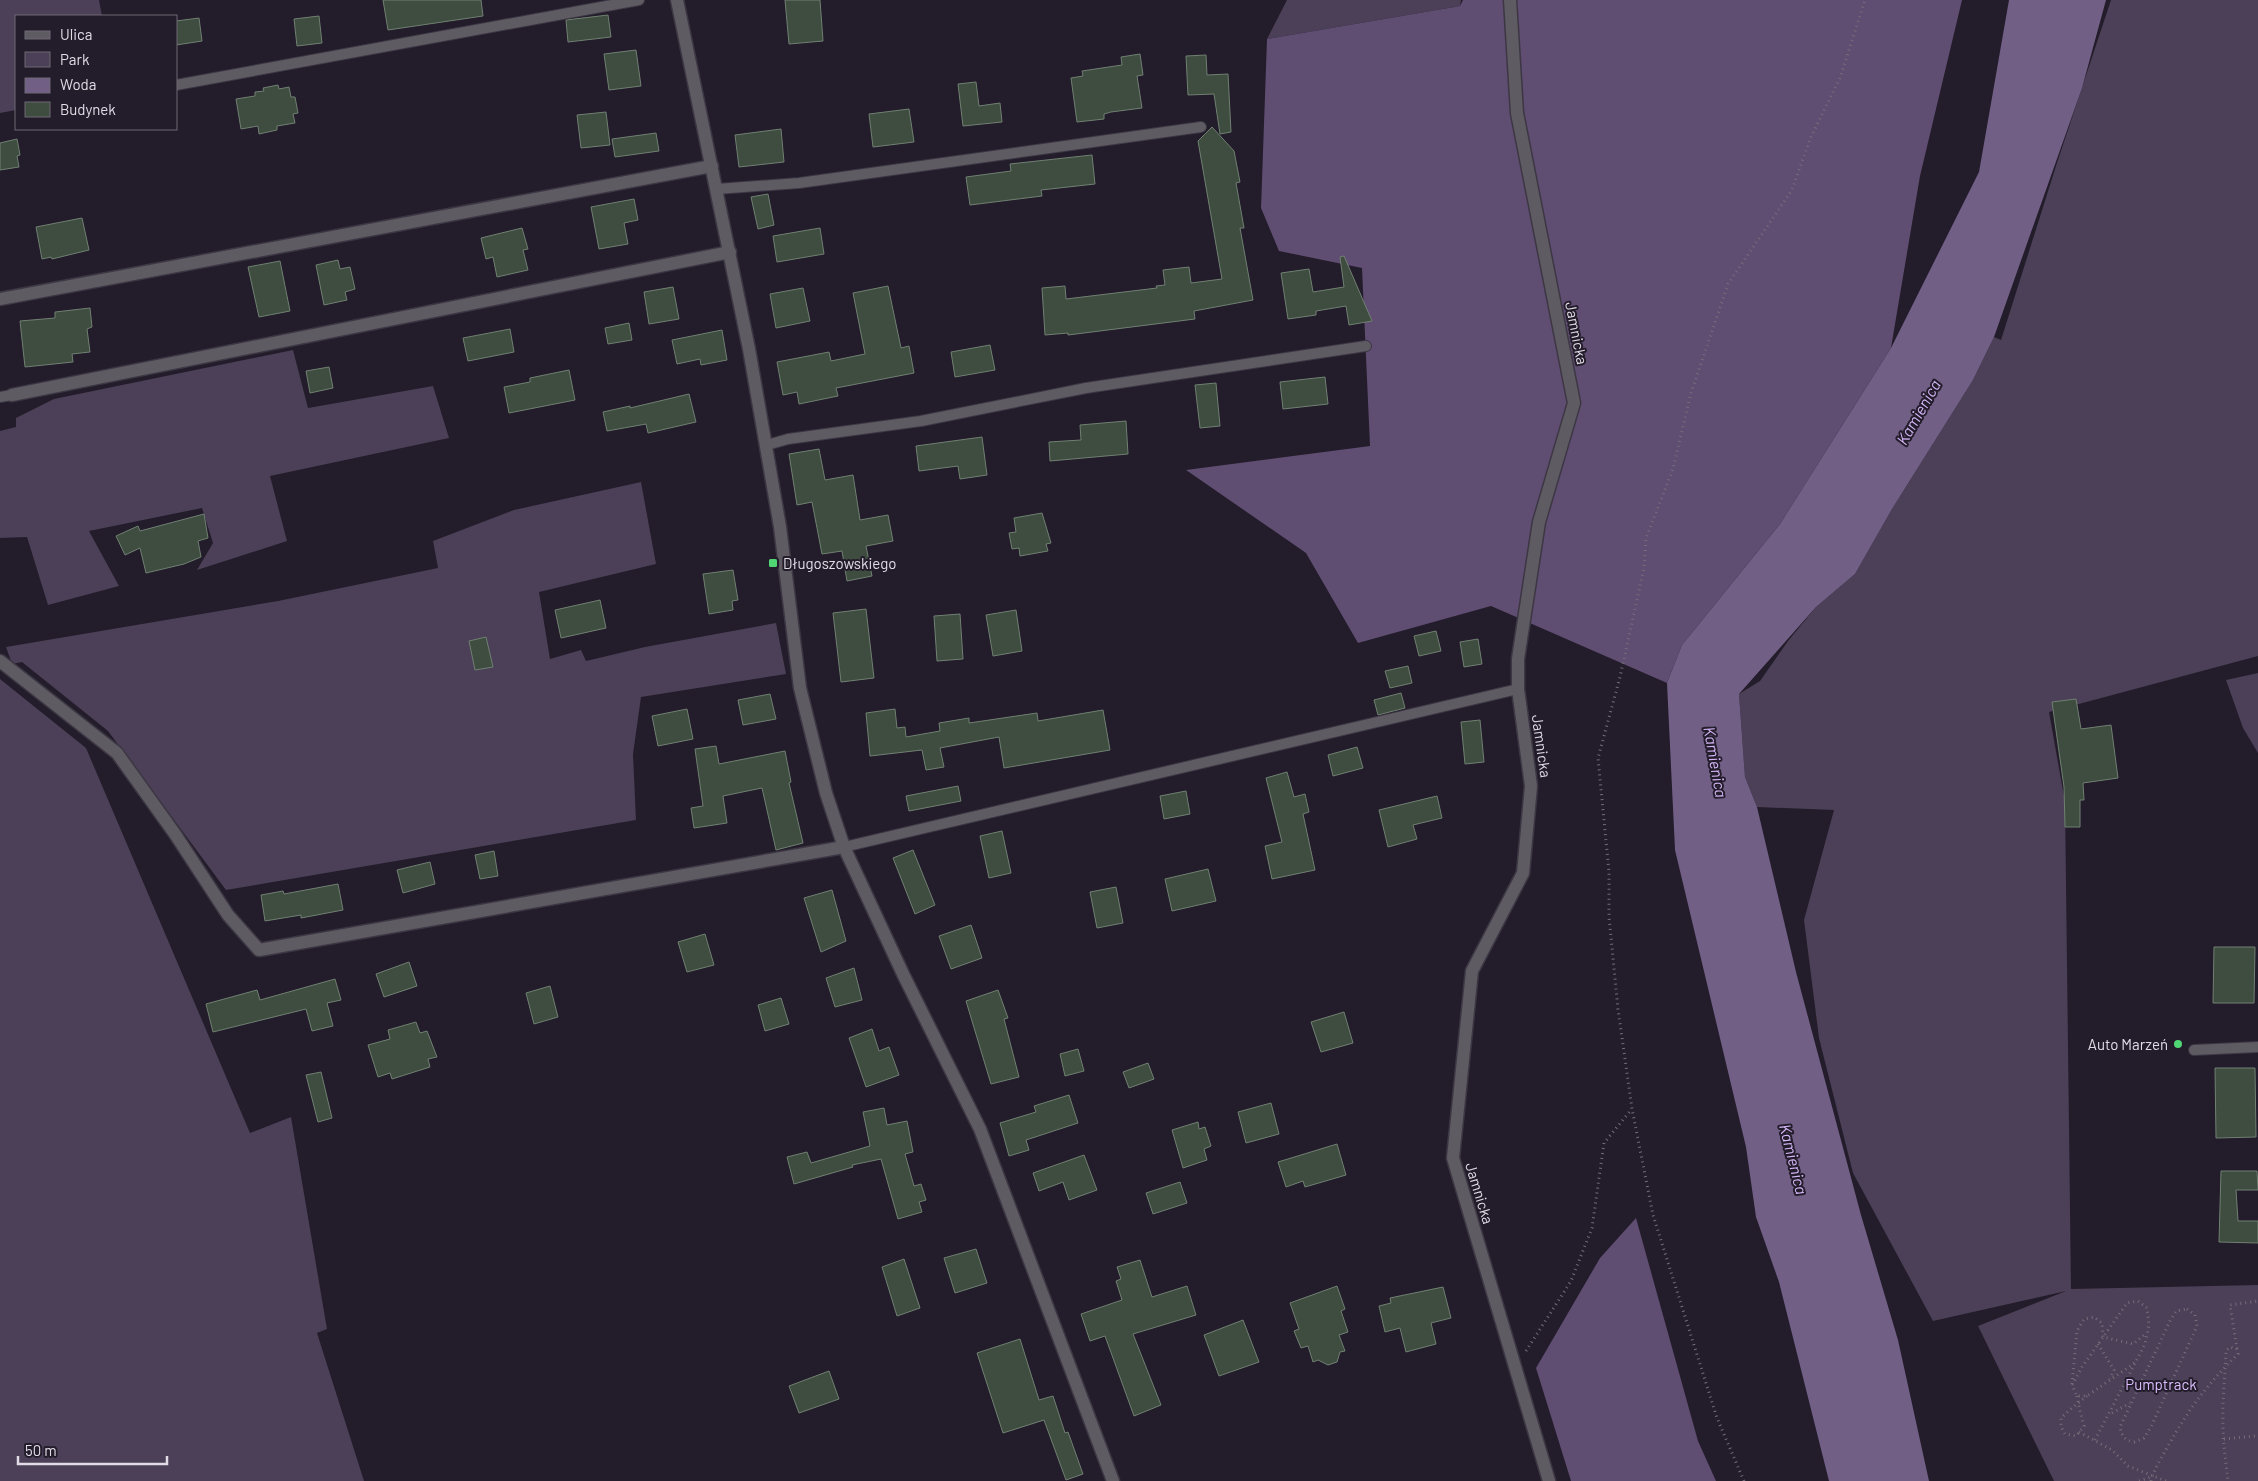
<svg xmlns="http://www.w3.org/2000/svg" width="2258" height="1481" viewBox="0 0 2258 1481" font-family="Barlow,sans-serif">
<rect width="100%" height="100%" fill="#231c2a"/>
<path fill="#4b4057" d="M0,0H99L102,16H16V110L0,113Z
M1287,0H1461L1460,6L1267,39Z
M2111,0H2258V656L2049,712L2065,802L2071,1289L2258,1285V1481H2054L1978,1326L2066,1291L1933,1321L1853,1173L1819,1038L1804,920L1834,810L1757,807L1745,777L1739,694L1760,681L1788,641L1816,607L1855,574L1892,509L1973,380L1994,337L2001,340L2056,166Z
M293,350L308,408L433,386L449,438L270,476L287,541L197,570L213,543L202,508L89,531L119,586L48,605L27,537L0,538V431L16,427V418L54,399Z
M641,482L656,564L539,592L550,659L581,650L586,661L645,647L776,623L786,674L641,697L633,754L636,820L226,890L108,731L22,662L12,664L6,647L278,601L438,568L433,541L514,510Z
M2258,673V753L2243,728L2226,680Z
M0,679L86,748L250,1133L291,1117L327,1329L317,1333L364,1481H0Z"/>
<path fill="#5f4d72" d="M1463,0H1962L1920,176L1891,348L1780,524L1682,645L1667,683L1491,606L1358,643L1306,553L1186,470L1370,446L1362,268L1279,251L1261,208L1267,39L1460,6Z
M1636,1218L1698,1441L1716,1481H1571L1536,1368L1600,1258Z"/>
<path fill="#715f86" d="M2009,0H2106L2082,88L1994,337L1973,380L1892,509L1855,574L1816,607L1739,694L1745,777L1757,807L1796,972L1861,1215L1898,1340L1929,1481H1829L1779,1282L1756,1217L1746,1147L1675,850L1667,683L1682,645L1780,524L1891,348L1979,172Z"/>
<path fill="#3e4d40" stroke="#708072" d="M383,0H481L483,16L388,30Z
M785,0H820L823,41L789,44Z
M608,15L611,37L568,42L566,20Z
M319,16L322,43L297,46L294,19Z
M199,18L202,41L176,45V21Z
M636,50L641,86L609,90L604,54Z
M1140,54L1143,75L1137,76L1142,108L1111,112L1104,114V119L1077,122L1071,78L1083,76L1082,71L1122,65L1121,57Z
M1206,55L1207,75L1228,74L1231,132L1220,134L1214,94L1188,95L1186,56Z
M976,82L979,106L1000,103L1002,122L963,126L958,84Z
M278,85L279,89L289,87L291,97H295L298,113L293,114L295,123L277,126V130L259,134L258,126L241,129L236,99L255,96V92L264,91L263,88Z
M909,109L914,142L873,147L869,114Z
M606,112L610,145L581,148L577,115Z
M1212,127L1234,151L1240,182L1236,183L1244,228H1240L1253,300L1194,311L1195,319L1068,335V333L1045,335L1042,288L1065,286L1066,299L1157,288L1156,286L1165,285L1163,270L1189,267L1191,283L1222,279L1198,141Z
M781,129L784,162L739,167L735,135Z
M656,133L659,151L615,157L612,139Z
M17,139L20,155L17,156L19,167L0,170V143Z
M1092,155L1095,184L1041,190L1042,196L970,205L966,177L1011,171L1010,164Z
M768,194L774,225L758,229L751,197Z
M634,199L638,220L624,223L628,244L599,249L591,207Z
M82,218L89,250L52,259L51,257L42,259L36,227Z
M522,228L528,249L523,250L528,270L497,277L493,257L486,259L481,238Z
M820,228L824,254L777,262L773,236Z
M1344,256L1372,321L1349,325L1346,306L1316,311V315L1288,319L1281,273L1309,269L1313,292L1344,287L1340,257Z
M338,260L340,269L350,267L355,289L345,292L347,300L324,305L316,265Z
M280,261L290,311L259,317L248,267Z
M888,286L901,348L909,346L914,373L836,388L838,396L799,404L797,392L783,395L777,362L829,352L831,361L865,354L853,293Z
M673,287L679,319L649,324L644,292Z
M803,288L810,321L776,328L770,294Z
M90,308L92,327L87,329L90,352L72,354L73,362L25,367L20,321L55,318V312Z
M629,323L632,340L608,344L605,328Z
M510,329L514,352L468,361L463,338Z
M722,330L727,360L701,365L700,359L677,364L672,340Z
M990,345L995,370L955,377L951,352Z
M329,367L333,388L310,393L306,371Z
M569,370L575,400L509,413L504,387L530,382V378Z
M1325,377L1328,404L1283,409L1280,382Z
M1216,383L1220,426L1200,428L1195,385Z
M689,394L696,422L648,433L646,424L607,431L603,412L630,406V408Z
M1126,421L1128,454L1050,461L1049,442L1081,440L1080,425Z
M982,437L987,475L960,479L958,466L919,471L916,446Z
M819,449L825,480L853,475L860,520L888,515L893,541L866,546L872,576L847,581L842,551L822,554L812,502L797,505L789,454Z
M1042,513L1051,543L1046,544L1048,551L1020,556L1019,548L1012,549L1009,533L1016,532L1014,518Z
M204,514L208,538L198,541L201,557L184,564L146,573L140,548L125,555L116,536L138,526L140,531Z
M733,570L738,600L732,601L733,610L709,614L703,574Z
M600,600L606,628L561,638L555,610Z
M866,609L874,678L841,682L833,613Z
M1016,610L1022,651L993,656L986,615Z
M960,614L963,659L937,661L934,616Z
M1436,631L1441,651L1419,656L1414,636Z
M486,637L493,667L475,670L469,641Z
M1478,639L1482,664L1464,667L1460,642Z
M1408,666L1412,683L1390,688L1385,671Z
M1401,693L1405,708L1378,715L1374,700Z
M770,694L776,719L743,725L738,700Z
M2076,699L2081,729L2111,725L2118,778L2083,783L2084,800H2080V827H2065L2064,787L2052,702Z
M687,709L693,739L658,746L652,716Z
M895,709L897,728L905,727L906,737L940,731L939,723L969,718V723L1037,713L1038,721L1103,710L1110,750L1004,768L999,737L940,748L944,767L926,770L922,750L870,756L866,713Z
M1480,720L1484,762L1465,764L1461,722Z
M716,746L719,764L785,751L791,782L789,783L803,843L776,850L762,788L723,796L727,823L694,828L691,808L703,806L695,749Z
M1357,747L1363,768L1333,776L1328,755Z
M1287,772L1294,797L1305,794L1309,812L1303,814L1315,870L1272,879L1265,846L1282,842L1266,778Z
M958,786L961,801L909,811L906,796Z
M1186,791L1190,814L1164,819L1160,796Z
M1437,796L1442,818L1413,825L1417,839L1388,847L1379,810Z
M1002,831L1011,873L989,878L980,836Z
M913,850L935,905L915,914L893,858Z
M494,851L498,876L480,879L475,855Z
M430,862L435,884L403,893L397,870Z
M1208,869L1216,901L1172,911L1165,879Z
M338,884L343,910L301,918V915L265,921L261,895L283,891L284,894Z
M1116,887L1123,923L1097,928L1090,892Z
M832,890L846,941L821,952L804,898Z
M971,925L982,958L951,969L939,936Z
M705,934L714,965L687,972L678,942Z
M2214,947H2255L2254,1003H2213Z
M409,962L417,986L384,997L376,974Z
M854,968L862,1000L835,1007L826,978Z
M335,979L341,1000L327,1003L333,1026L312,1031L306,1009L213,1032L206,1004L257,990L260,1000Z
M550,986L558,1017L534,1024L526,993Z
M998,990L1008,1018L1004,1019L1019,1077L991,1084L966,1001Z
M781,998L789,1024L765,1031L758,1005Z
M1344,1012L1353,1043L1321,1052L1311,1022Z
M416,1022L420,1033L427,1031L437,1057L428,1059L430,1067L392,1079L390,1073L378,1077L368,1045L390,1039L388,1030Z
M872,1029L879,1051L889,1047L899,1075L866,1087L849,1038Z
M1078,1049L1084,1071L1065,1076L1060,1054Z
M1148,1063L1154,1079L1129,1088L1123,1072Z
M2215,1068H2255L2256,1137L2216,1138Z
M321,1072L332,1118L318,1122L306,1075Z
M1069,1095L1078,1123L1026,1140L1029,1150L1009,1156L1000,1123L1036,1112L1034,1106Z
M1271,1103L1279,1134L1246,1143L1238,1112Z
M884,1108L887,1125L907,1121L913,1152L905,1154L914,1186L921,1184L926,1200L919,1202L922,1212L898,1219L881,1159L852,1165L853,1167L794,1184L787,1157L807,1152L811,1163L870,1146L863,1112Z
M1198,1122L1199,1129L1205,1127L1211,1146L1204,1149L1207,1160L1183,1168L1172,1130Z
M1337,1144L1346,1175L1305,1187L1303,1181L1286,1187L1278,1162Z
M1084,1155L1097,1190L1069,1200L1063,1182L1039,1191L1033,1173Z
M2221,1171H2257L2258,1190H2236L2238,1221H2258V1243L2219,1242Z
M1180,1182L1187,1203L1153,1214L1146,1193Z
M976,1249L987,1283L955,1293L944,1258Z
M904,1259L920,1308L897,1316L882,1267Z
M1140,1260L1152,1297L1187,1286L1196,1315L1133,1334L1161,1405L1134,1416L1105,1336L1090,1341L1081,1314L1122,1300L1116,1281L1121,1279L1117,1267Z
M1337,1286L1345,1309L1341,1311L1348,1332L1339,1335L1345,1351L1340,1352L1337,1362L1328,1365L1318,1360L1313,1362L1308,1346L1301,1348L1294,1331L1299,1329L1290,1303Z
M1443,1287L1451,1318L1431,1323L1436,1344L1406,1352L1400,1328L1385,1332L1379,1306L1391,1303L1390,1298Z
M1243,1320L1259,1362L1219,1376L1204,1335Z
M1020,1339L1039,1400L1053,1396L1065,1433L1068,1432L1083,1474L1066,1480L1044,1420L1003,1433L977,1353Z
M829,1371L839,1399L799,1413L789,1386Z"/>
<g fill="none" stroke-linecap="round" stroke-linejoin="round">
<defs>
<path id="service" d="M176,85L639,0
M717,189L799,183L1201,127
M0,397L12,395
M767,445L788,439L921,421L1086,388L1366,346
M844,847L1518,689
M2194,1050L2258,1047"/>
<path id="minor" d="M1510,0L1517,113L1574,403L1539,522L1518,659V689L1531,786L1523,873L1472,971L1453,1158L1549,1481
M0,299L712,166
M12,395L730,252
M0,661L117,753L175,834L228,915L259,950L844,847"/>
<path id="tertiary" d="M677,0L749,349L780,527L800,688L826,793L844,847L903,974L980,1129L1113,1481"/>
</defs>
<use href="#service" stroke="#3d3744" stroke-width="12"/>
<use href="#minor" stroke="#3d3744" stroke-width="15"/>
<use href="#tertiary" stroke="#3d3744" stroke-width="15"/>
<path stroke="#746e7a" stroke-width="3" stroke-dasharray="1 4" stroke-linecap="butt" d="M2187,1309L2195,1315L2197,1326L2151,1427L2144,1438L2134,1442C2125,1440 2122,1437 2120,1427L2170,1321L2176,1311Z
M2098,1344L2114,1370L2110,1379
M2237,1349L2230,1305L2258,1301
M1526,1351L1571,1281L1592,1228L1604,1143L1631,1110
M2072,1384L2077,1331L2084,1319L2094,1317L2102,1323L2103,1337L2133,1344L2147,1333
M2077,1396C2079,1406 2081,1416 2084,1426L2076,1436L2065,1434L2061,1427V1418C2069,1410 2078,1403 2087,1396
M2112,1413L2130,1403
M2079,1432L2112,1450L2128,1466L2166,1481
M2224,1439L2255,1436
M2095,1440L2145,1344L2149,1325L2147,1308L2138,1301L2127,1303L2082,1367L2072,1385L2077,1396H2087L2136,1362
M1744,1481L1717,1418L1653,1215L1632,1109L1618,1009L1609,917V872L1598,758L1620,677L1644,568L1646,538L1673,469L1691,393L1728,284L1792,190L1810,139L1840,78L1865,0
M2139,1481L2151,1477
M2151,1481C2154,1469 2162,1457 2168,1446C2190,1407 2206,1386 2238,1354L2237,1349L2230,1347L2226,1351C2225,1376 2222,1401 2223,1426C2223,1444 2226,1463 2228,1481"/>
<use href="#service" stroke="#5e5b63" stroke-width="10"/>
<use href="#minor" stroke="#5e5b63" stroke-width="12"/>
<use href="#tertiary" stroke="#5e5b63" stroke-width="12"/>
</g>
<g fill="#51d674" stroke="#231c2a" stroke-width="2">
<rect x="768" y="558" width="10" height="10" rx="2.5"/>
<circle cx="2178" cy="1044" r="5"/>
</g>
<g text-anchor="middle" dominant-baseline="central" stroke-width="4" stroke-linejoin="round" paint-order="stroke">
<g font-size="15" fill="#e0dbe5" stroke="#231c2a">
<text transform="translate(1577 333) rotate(79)">Jamnicka</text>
<text transform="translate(1542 746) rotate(82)">Jamnicka</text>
<text transform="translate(1480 1193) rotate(73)">Jamnicka</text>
</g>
<g font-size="15" fill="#e0dbe5" stroke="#231c2a" text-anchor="start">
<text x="783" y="563">Długoszowskiego</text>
<text x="2168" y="1044" text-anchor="end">Auto Marzeń</text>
</g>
<g font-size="15" fill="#dcbefe" stroke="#231c2a">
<text x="2161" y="1384">Pumptrack</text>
</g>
<g font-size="16" font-style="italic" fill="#d5b7f8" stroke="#231c2a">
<text transform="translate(1918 412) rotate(-60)">Kamienica</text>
<text transform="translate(1716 762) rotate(80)">Kamienica</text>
<text transform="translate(1794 1159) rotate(76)">Kamienica</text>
</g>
</g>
<rect x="15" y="15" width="162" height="115" fill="#231c2a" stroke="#6f6875"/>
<rect x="25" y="31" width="25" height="8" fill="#5e5b63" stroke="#6f6875"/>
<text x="60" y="40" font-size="15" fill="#e0dbe5">Ulica</text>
<rect x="25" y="52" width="25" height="15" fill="#4b4057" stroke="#6f6875"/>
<text x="60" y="65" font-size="15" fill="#e0dbe5">Park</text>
<rect x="25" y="78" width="25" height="15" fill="#715f86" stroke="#6f6875"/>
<text x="60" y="90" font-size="15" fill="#e0dbe5">Woda</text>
<rect x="25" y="102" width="25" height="15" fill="#3e4d40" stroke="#6f6875"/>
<text x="60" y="115" font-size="15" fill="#e0dbe5">Budynek</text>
<path d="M18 1456v8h149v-8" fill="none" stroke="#e0dbe5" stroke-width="2.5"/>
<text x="25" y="1456" font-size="15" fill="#e0dbe5" stroke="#231c2a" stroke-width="4" paint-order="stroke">50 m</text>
</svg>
